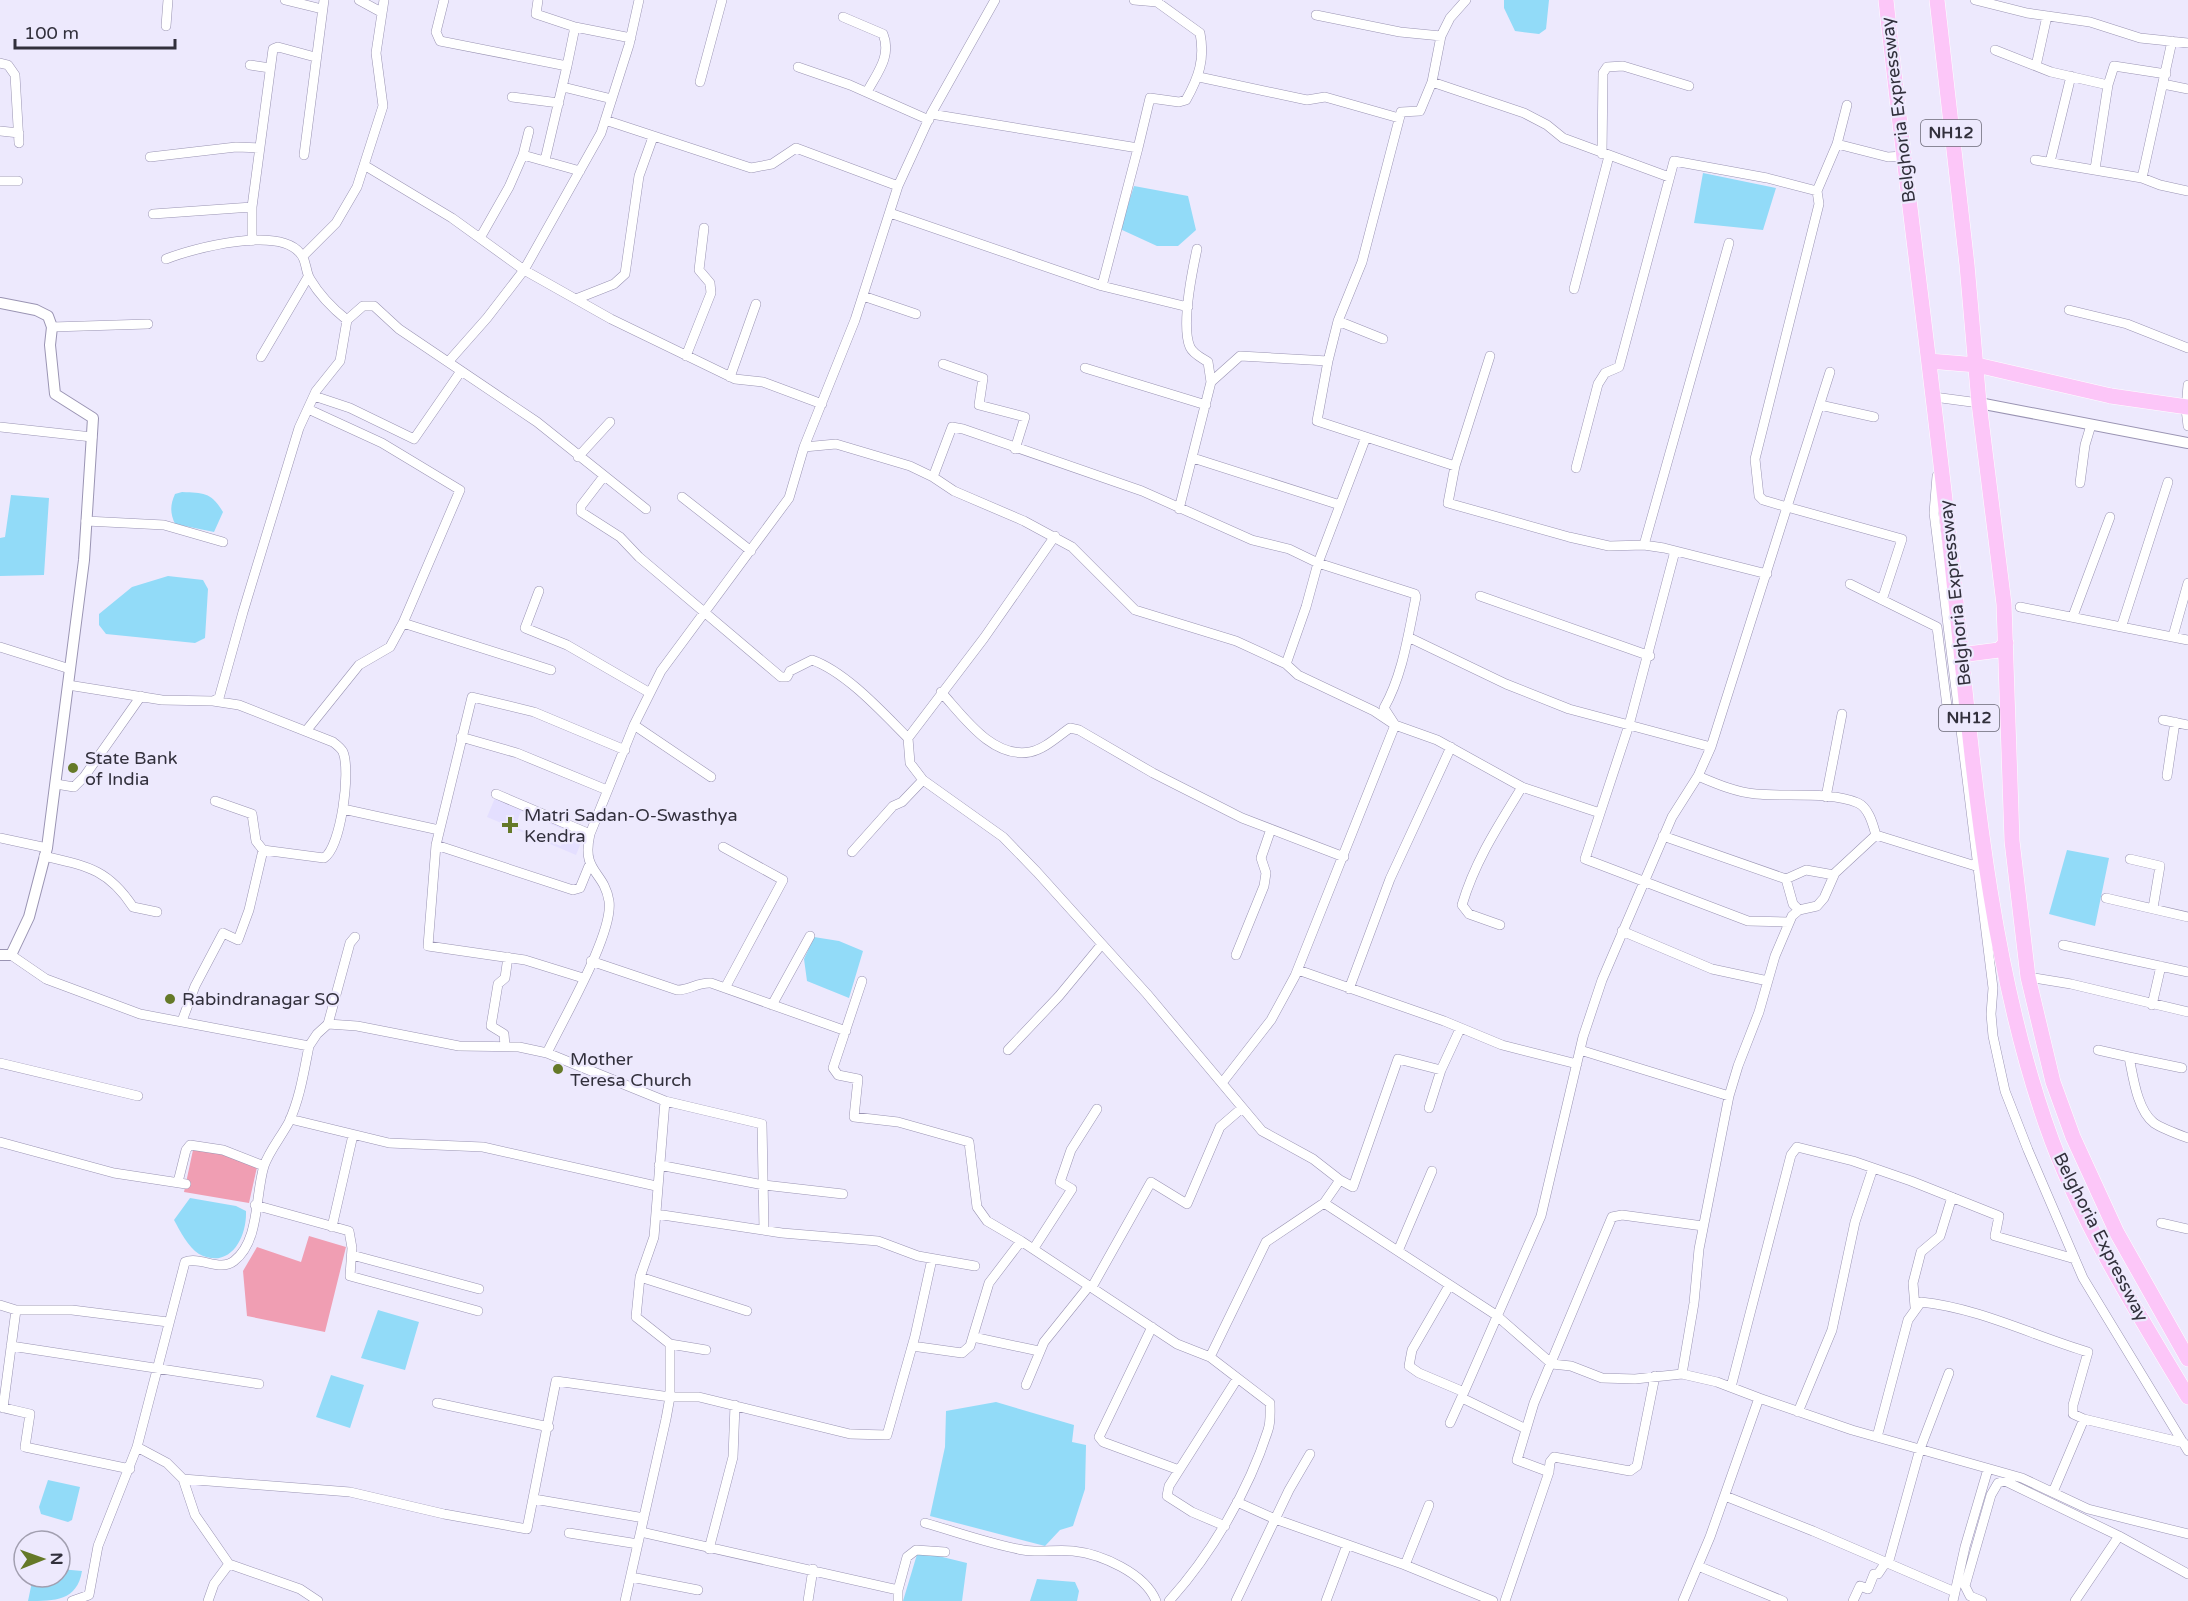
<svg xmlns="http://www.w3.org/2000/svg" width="2188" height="1601" viewBox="0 0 2188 1601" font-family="'Varela Round',sans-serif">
<rect width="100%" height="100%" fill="#ede9fd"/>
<path fill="#e4dfff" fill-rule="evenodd" d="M495,798L584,835L576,855L487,817ZM521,811L567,831L561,846L515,827Z"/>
<path fill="#f09eb3" d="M193,1150L218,1153L257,1167L249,1203L184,1192Z
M309,1236L346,1247L325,1332L247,1316L243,1271L257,1247L301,1262Z"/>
<path fill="#92dbf8" d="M1504,0H1549L1546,29L1539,34L1515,31L1504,8Z
M1703,173L1776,188L1763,230L1694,223Z
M1134,186L1188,196L1196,230L1178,246H1157L1120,229Z
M182,492C204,493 211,492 223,512L214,532L175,524C170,513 170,505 175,494Z
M11,495L49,498L44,575L0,576V538L5,537Z
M168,576L203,580L208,589L205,638L195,643L106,634L99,625V614L132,587Z
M2067,850L2109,858L2095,926L2049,914Z
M814,937L839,941L863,951L849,998L807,981L804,959Z
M190,1198L236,1206L246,1211C247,1239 229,1270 199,1254C188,1247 180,1231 174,1220Z
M378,1310L419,1322L405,1370L361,1358Z
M331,1375L364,1385L350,1428L316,1417Z
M996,1402L1074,1425L1072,1442L1086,1445L1085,1489L1073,1526L1060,1530L1045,1546L930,1516L945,1447L946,1411Z
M48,1480L80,1487L72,1520L68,1522L41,1514L39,1507Z
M918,1551L967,1563L962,1601H903Z
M60,1569L82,1571C77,1601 55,1601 28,1601L33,1577H60Z
M1037,1579L1075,1582L1079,1591L1077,1601H1030Z"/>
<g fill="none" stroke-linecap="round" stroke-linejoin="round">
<defs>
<path id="minor" d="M285,0L322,9
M359,0L381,12
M444,0L436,32L440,41L567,66L545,160
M538,0L536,14L575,27L631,38
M1134,0L1157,2L1158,0
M1975,0L2027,13L2090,22L2140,38L2188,43
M1316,15L1400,32L1441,36L1450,18L1466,0
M843,17L883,34C892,56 877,73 867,92
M166,26L168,0
M1995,50L2051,72L2108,85L2095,169
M0,63L8,65L15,75L19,143
M250,65L270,68
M567,66L575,27
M2036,66L2047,16
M798,67L850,85L929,120
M1199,77L1307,100L1325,97L1399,118
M700,82L722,0
M1432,82L1524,113L1547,125L1563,138L1669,177
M2163,84L2188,89
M2108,85L2114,66L2166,74
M563,87L612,99
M512,97L559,103
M931,114L1138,148L1150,98L1179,102L1186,100C1199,77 1205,59 1200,33L1157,2
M605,120L751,168L772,164L796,148L898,186
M0,131L19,133
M1837,144L1847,105
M1602,154L1603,73L1607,67L1623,66L1689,86
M304,155L324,0
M523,155L529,131
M150,157L236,147L259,148
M2035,160L2142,178L2160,185L2188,191
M2050,162L2071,76
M364,165L452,218L524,270L611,319L735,379L763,382L822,404
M2142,178L2172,41
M0,181H18
M1817,191L1837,144L1888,157L1903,156
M890,213L1102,286L1188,307
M153,214L252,207
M480,238L509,187L523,155L580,171
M252,241V207L273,49L278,47L315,57
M1197,249C1192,272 1181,326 1190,347C1193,354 1202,358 1208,362L1211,382
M303,256L336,223L357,187L383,106L376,53L384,0
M166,259C194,248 278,226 300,253C307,260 305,271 310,279C320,296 332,308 347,320
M1102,286L1138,148
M1574,289L1609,156
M863,296L916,314
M576,299L614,284L625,274L639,176L653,137
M2069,310L2127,324L2188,348
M1338,321L1383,339
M52,327L148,324
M686,356L711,293L710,283L699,270L704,228
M1490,356L1455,466L1448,503L1569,537L1609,546L1644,545L1664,548L1767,574
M261,357L308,277
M449,361L487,318L524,270L601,133L629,45L639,0
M1328,361L1317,421L1455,466
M943,364L983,378L979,405L1025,417L1015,449
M1085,368L1206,405
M1830,372L1787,507L1902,539L1882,600
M730,377L756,304
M2188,385L2186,409L2188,426
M314,396L350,408L414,439L461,371
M1934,397L1979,403
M1820,405L1874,417
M0,427L92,437
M804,447L836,444L910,466L933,477L952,427L963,429L1142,491L1252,540L1289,549L1318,563L1415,594L1416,597C1408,635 1403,674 1384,708L1395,725L1295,976L1271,1020L1222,1083
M578,457L610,422
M1193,458L1340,505
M604,476L581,506V512L620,537L639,557L781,677H787L790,671L812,660C846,672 882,712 908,738L910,763L923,780L1003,837L1037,872L1147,994L1262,1131L1313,1159L1340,1180L1324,1203L1266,1242L1210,1357L1270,1403C1270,1411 1271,1422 1268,1430C1249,1490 1211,1555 1169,1601
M1937,476L1934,513L1993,988L1991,1014L1993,1036L2005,1091L2028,1150L2083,1278L2188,1451
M933,477L954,491L1024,521L1072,547L1135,610L1236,641L1286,664L1298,675L1374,711L1395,725L1437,740L1522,787L1600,813
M2080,483L2085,445L2091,425
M682,497L751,551
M1179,509L1211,382L1240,356L1328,361L1338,321L1362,262L1401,112L1420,111L1432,82L1441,36
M86,521L164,525L223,542
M1644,545L1729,243
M1850,584L1937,627L1949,722H1960
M539,591L525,628L567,645L650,693
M1480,596L1650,656
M2020,607L2188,640
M2073,616L2110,517
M403,623L551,670
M2122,625L2168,482
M2173,636L2188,583
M1408,637L1506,684L1569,709L1629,725L1675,551
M0,647L70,669
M1286,664L1306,607L1318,563L1366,437
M68,685L162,700L213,701L219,698L243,612L299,428L316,391L340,361L347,320L363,306H374L399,329L537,422L646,509
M941,692C963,716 992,759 1030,752C1045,749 1058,736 1070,728L1079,730L1153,773L1242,818L1344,857
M213,701L239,705L333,742C337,745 341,748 343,752C351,771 341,847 324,858L263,850L256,841L252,814L215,801
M2163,720L2188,725
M634,725L711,777
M306,731L359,665L390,647L403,623L460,490L382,443L308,409
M461,737L517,753L607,790
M908,738L984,638L1055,536
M1711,747L1629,725L1585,859L1748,921L1789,922
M1698,776C1717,784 1735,792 1756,794C1786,797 1830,791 1858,803C1869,808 1873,825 1876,835L1982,868
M2167,776L2175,722
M56,784L74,787L84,777L141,696
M496,794L590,834
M1826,797L1842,714
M343,809L439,830
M1663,836L1786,879L1793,904L1799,910
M0,838L47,848
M436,845L573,890L580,888L589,866
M723,847L783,880L725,988
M852,852L893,806L902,802L923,780
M44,856C87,866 108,869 133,907L157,912
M2130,859L2160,866L2153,908
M1786,879L1806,870L1834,875
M2106,898L2188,917
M1500,925L1469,914L1462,905C1475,861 1498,826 1522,787
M1622,931L1712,969L1768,981
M2063,945L2188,972
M11,955L46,979L140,1014L309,1046L317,1034L328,1024L357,1026L459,1046L519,1047L547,1053L665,1101L654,1237L640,1277L636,1317L670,1344V1397L666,1419L625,1601
M1236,955L1264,886L1266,873L1261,858L1271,829
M591,961L677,990C690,990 698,982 711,983L846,1031
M1298,970L1444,1021L1502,1045L1577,1064
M2028,977L2071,984L2188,1012
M583,978L525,960L428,946L436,845L472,697L534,712L625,750
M862,981L833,1068L838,1075L858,1079L854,1117L898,1122L969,1142L977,1207L987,1221L1021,1241L989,1283L970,1346L962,1353L912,1346
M1349,989L1390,879L1451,747
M772,1005L810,936
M2152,1005L2161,966
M182,1021L195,986L223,933L238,940L249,910L263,850
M328,1024L350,943L355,937
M505,1046L504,1034L491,1026L498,984L505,978L508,957
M1008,1050L1059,996L1102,944
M1580,1050L1729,1096
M2098,1050L2129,1057C2133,1076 2137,1110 2154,1123C2163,1129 2177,1134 2188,1138
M547,1053C562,1021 614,933 609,901C604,870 581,873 590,834L634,725L661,671L789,498L804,447L855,320L898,186L931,114L995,0
M2129,1057L2182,1068
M0,1063L138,1096
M665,1101L762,1124L764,1230
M1429,1108L1441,1070
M290,1119L389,1143L483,1147L656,1186
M0,1142L114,1173L186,1184
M659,1165L764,1185L843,1194
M1340,1180L1353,1187L1398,1059L1441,1070L1460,1029
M178,1182L186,1150L190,1145L223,1150L264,1166
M1324,1203L1496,1315L1552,1364L1571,1366L1602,1378L1635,1379L1682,1374L1717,1382L1759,1398L1710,1537L1683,1601
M255,1205L349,1231L352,1248L350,1276L478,1311
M656,1214L782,1233L878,1241L918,1256L975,1266
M2161,1223L2188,1229
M332,1227L353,1135
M1021,1241L1177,1344L1210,1357
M1034,1248L1072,1189L1060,1182L1071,1150L1097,1109
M1398,1251L1432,1171
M352,1255L479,1289
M640,1277L747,1311
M1449,1286L1412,1350L1409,1366L1419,1373L1464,1392L1450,1423
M1092,1287L1151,1182L1187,1204L1220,1127L1242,1108
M0,1305L16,1310H72L168,1322
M1915,1307L1913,1283L1921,1252L1940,1236L1952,1197
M1152,1327L1099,1437L1103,1442L1179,1470
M973,1337L1039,1351
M670,1344L706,1350
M11,1346L259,1384
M1682,1374L1694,1303L1699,1249L1729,1096L1738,1066L1759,1012L1775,956L1792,916L1799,910L1817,906L1824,898L1835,873L1876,835
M1026,1385L1044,1342L1089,1286
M1731,1387L1791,1155L1797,1147L1853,1161L1911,1181L1999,1216L1995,1236L2075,1259
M1464,1392L1541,1216L1583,1037L1602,980L1672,817L1698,776L1711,747L1787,507L1763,500L1759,496L1755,459L1819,204L1817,191L1767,178L1674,161L1619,367L1605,373L1598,384L1576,468
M1462,1398L1526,1429
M1759,1398L1852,1430L2022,1478L2088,1509L2188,1534
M437,1403L549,1427
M0,1407L30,1414L25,1447L130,1469
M3,1408L16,1310
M1798,1412L1832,1330L1855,1222L1873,1168
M1877,1437L1908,1320L1921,1302C1979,1308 2034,1336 2088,1352L2073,1405V1414L2084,1419
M137,1447L167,1463L183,1479L195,1515L229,1564L300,1589L318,1601
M1549,1472L1550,1462L1554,1457L1630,1471L1637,1466L1655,1376
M183,1479L350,1492L444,1514L527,1529L556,1381L670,1397H699L850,1434L887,1435L915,1336L932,1259
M2053,1492L2084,1419L2184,1443
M1725,1496L1813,1531L1955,1592
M534,1499L644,1518
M1237,1502L1275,1519L1405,1565
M1429,1505L1405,1565L1493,1601
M925,1523C957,1532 990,1544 1023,1550C1040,1553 1056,1549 1073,1551C1101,1554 1145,1573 1156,1601
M1225,1526L1192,1512L1167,1496L1169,1486L1237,1379
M641,1532L898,1590V1601
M569,1533L638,1544
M709,1549L733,1457L735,1405
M1888,1564L1920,1449L1949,1373
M1698,1566L1783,1601
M631,1577L698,1590
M898,1590L907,1557L916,1550L945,1552
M72,1601L89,1595L98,1546L137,1447L185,1262C200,1256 220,1272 234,1261C260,1241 255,1195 264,1166C269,1151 281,1137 289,1122C300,1098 304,1071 309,1046
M208,1601L214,1584L229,1564
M808,1601L813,1569
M1236,1601L1289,1490L1310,1454
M1326,1601L1347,1545
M1505,1601L1549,1472L1517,1460L1534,1403L1612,1217L1622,1215L1703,1226
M1853,1601L1860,1586L1868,1589L1874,1574H1878L1886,1562
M1953,1601L1965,1547L1988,1469
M1982,1601L1970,1596L1965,1586L1991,1495L1998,1483L2005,1481L2119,1536L2188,1574
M2075,1601L2119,1536"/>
<path id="tertiary" d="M0,303L36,310L48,316L52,327L50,345L55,394L93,418L84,560L47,848L29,917L11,955H0
M1979,403L2188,443"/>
<path id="trunk" d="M1886,0C1906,188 1932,375 1952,563C1972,751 1986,962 2052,1141C2086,1231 2139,1315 2188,1397
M1937,0L1967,265L1979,403L2004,604L2012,841L2028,977L2053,1082L2073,1137L2117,1233L2188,1359
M1929,361L1977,365L2111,396
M1962,651L1968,654L1999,650L2006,643"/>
</defs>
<use href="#minor" stroke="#9a94b3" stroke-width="10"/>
<use href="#tertiary" stroke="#9a94b3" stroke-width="12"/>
<use href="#trunk" stroke="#fff" stroke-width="16"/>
<use href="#minor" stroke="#fff" stroke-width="9"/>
<use href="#tertiary" stroke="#fff" stroke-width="10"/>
<use href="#trunk" stroke="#fcc6f8" stroke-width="15"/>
<defs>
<path id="trunk-bridge" d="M2111,396L2188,407"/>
</defs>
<use href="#trunk-bridge" stroke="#fff" stroke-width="16" stroke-linecap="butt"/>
<use href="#trunk-bridge" stroke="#fcc6f8" stroke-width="15"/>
</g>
<g fill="#657928" stroke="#ede9fd" stroke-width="2">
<circle cx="73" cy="768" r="6"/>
<path d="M507 816h6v6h6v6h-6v6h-6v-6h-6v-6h6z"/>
<circle cx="170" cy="999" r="6"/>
<circle cx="558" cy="1069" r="6"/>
</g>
<g text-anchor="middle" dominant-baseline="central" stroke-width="4.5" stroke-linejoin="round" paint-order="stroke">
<g fill="#ede9fd" stroke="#6a6876" stroke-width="1.5">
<rect x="1921" y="120" width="60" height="26" rx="4.5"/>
<rect x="1939" y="705" width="60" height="26" rx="4.5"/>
</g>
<g font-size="16" font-weight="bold" fill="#32303c">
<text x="1951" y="133">NH12</text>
<text x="1969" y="718">NH12</text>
</g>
<g font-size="18" fill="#32303c" stroke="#ede9fd">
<text transform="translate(1898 110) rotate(-97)">Belghoria Expressway</text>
<text transform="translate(1955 593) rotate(-96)">Belghoria Expressway</text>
<text transform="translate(2101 1237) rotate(63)">Belghoria Expressway</text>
</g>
<g font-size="18" fill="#32303c" stroke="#ede9fd" text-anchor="start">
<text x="85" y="758">State Bank<tspan x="85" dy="21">of India</tspan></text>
<text x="524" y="815">Matri Sadan-O-Swasthya<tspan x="524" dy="21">Kendra</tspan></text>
<text x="182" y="999">Rabindranagar SO</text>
<text x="570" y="1059">Mother<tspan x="570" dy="21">Teresa Church</tspan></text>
</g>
</g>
<g transform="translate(42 1559) rotate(89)"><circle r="28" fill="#ede9fd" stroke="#a29fb0" stroke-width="1.5"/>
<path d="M0-4.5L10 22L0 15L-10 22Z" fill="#657928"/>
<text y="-9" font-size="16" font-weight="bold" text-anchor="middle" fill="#32303c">N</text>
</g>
<path d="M15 39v9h160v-9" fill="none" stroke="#32303c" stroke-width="3"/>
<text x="24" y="39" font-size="18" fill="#32303c" stroke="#ede9fd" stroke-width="4.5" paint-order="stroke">100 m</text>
</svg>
